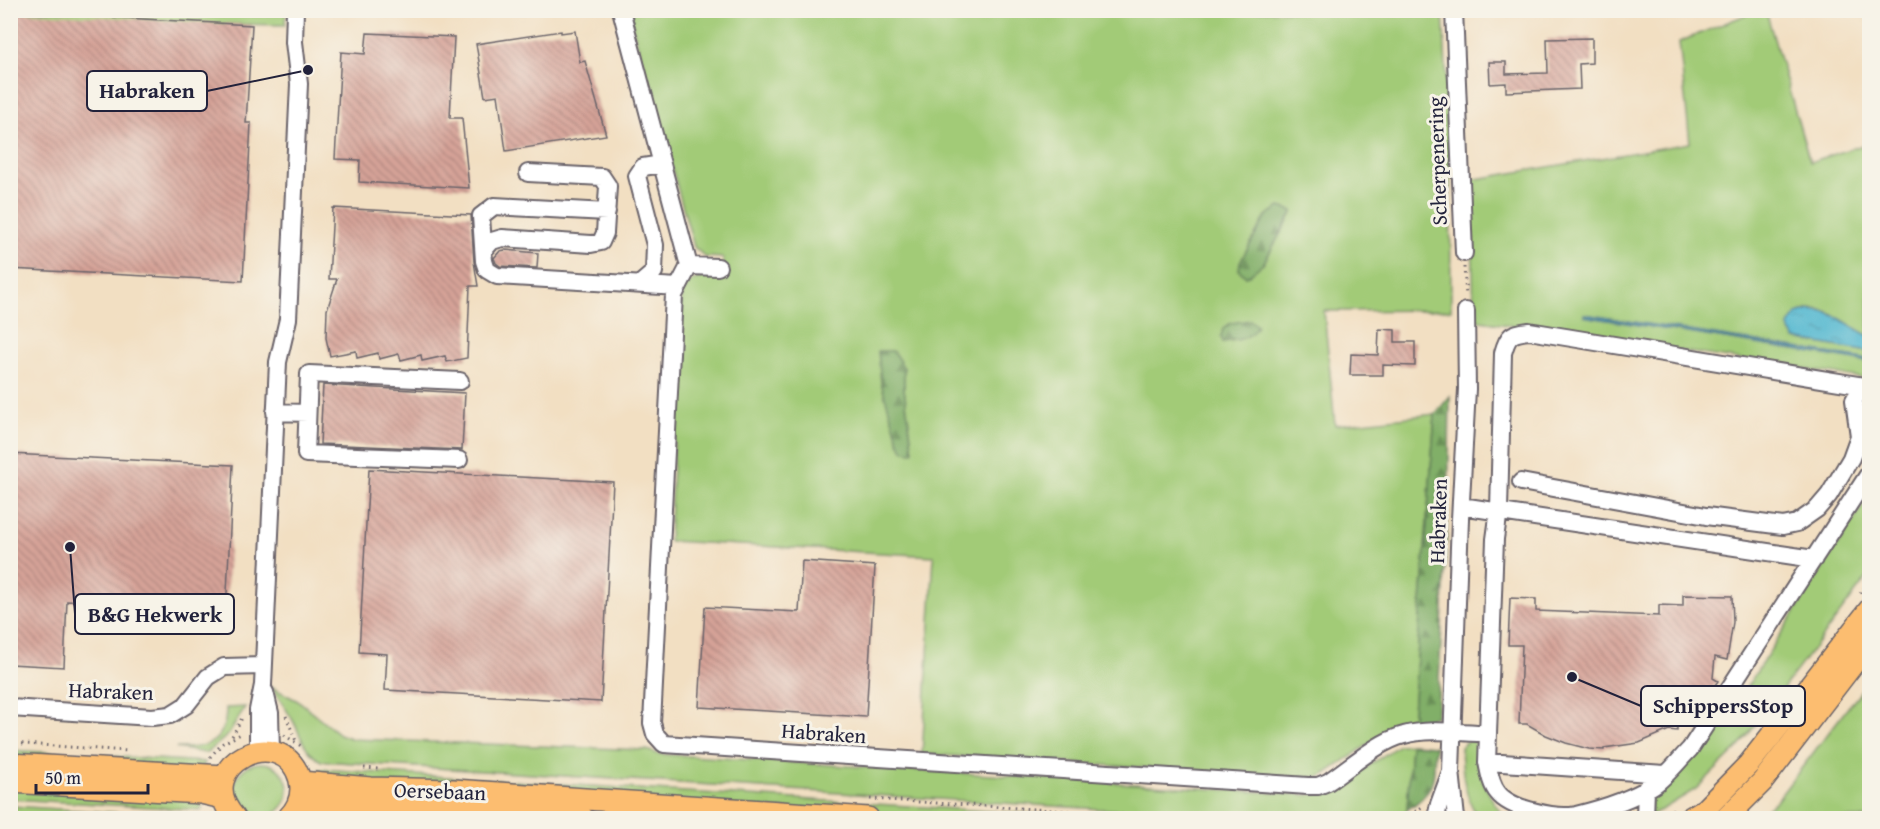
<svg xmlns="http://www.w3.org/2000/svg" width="1880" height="829" viewBox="0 0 1880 829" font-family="'Gentium Book Plus',serif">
<defs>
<pattern id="forest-firs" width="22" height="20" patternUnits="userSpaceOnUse" patternTransform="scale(1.5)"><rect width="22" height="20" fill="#81af68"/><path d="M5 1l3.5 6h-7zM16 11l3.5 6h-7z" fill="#698e57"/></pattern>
<pattern id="water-ripples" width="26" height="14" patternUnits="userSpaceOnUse" patternTransform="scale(1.5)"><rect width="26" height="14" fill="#51b7d0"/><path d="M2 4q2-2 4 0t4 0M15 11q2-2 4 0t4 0" fill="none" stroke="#4394aa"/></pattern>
<pattern id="building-back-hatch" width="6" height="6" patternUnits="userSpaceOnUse" patternTransform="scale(1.5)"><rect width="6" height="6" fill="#d6a398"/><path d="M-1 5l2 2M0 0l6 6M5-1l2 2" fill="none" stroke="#ad847d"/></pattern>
</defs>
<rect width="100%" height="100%" fill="#f7f3e8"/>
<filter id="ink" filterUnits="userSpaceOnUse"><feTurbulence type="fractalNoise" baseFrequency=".0167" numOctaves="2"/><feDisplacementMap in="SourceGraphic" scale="12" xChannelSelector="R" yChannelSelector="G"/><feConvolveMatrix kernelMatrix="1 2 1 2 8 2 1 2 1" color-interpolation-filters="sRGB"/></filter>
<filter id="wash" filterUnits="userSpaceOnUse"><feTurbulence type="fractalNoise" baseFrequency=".008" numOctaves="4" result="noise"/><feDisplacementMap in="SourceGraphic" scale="24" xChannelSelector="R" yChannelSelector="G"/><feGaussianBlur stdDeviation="1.35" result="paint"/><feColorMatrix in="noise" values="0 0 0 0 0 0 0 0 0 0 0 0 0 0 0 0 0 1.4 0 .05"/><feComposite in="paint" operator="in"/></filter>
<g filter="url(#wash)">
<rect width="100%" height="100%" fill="#f2dfc2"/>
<path fill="#a2cb77" stroke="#627659" stroke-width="1.5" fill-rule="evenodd" d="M10,11H286L285,25L16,21L11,20Z
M628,11H1443L1450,147L1451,310L1324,311L1335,425L1435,414L1412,726L1391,729L1325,774L1319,777L1308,778L922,754L934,556L669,541L682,292C691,275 706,276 723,277V258L705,257L694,247ZM1293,212L1263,264L1240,262L1267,215ZM904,368V389L913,451L899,442L892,415Z
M1755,11H1766L1810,162L1869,143V336C1845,325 1810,287 1788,327L1795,339L1869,352V360L1584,314V316L1869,362V379L1474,320L1471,180L1690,143L1679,42Z
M1869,496V575L1738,748L1696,789L1663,809L1650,815L1652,794L1715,737Z
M1869,680V818H1757L1777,800Z
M271,687L300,702L339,734L353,739L647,750L658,754L1308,795L1323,793L1339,786L1399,745L1411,744L1407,810L1395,818H1246L321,761C303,751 301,734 292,719C286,708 278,698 271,687Z
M245,707L229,734L212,749L205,753L176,748C207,749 226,743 226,708Z
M1468,740L1474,741L1475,744C1482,776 1484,794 1506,818H1479C1464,798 1462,772 1461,747Z
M10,750L205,762L202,772L11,762Z
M234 790a27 27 0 1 1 54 0a27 27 0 1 1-54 0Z
M319,769L1099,818H924L442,788L323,783Z
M10,787L200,798L202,810L11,799Z
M10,806H11L200,818H11Z"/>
<path fill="url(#forest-firs)" stroke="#526852" stroke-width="1.5" d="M1280,207L1293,211L1263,264L1246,277L1239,270L1240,262L1267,215Z
M1250,320L1257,326C1249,340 1238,340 1223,342L1221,337L1223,329L1231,323Z
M893,351L904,368V389L913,452L904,451L899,442L881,383L878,351Z
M1450,396L1448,514L1437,716L1412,726L1435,414Z
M1411,744L1435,746C1433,780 1438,789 1407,810Z"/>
<path fill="url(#water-ripples)" stroke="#3a6c86" stroke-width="1.5" d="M1810,310C1839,312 1846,325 1869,336V352L1795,339L1788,327L1797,314Z
M1584,314L1869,360V362L1584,316Z"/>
<g id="blocks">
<path fill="url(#building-back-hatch)" d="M15,12L252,25L246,123H251L243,281L10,269V96Z
M561,31V33L575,31L580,62L585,61L606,135L506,151L498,95L485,97L476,44Z
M367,33L454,37L450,118H462L469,188L359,182L360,160L335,159L341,52L365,54Z
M1592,38V63L1579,64L1580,89L1506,92V83L1490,84L1489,62H1506V74L1548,73L1547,39Z
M333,208L471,215L474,262L478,286H470L467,358L447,362L445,356L422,361L421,355L401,360L399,354L379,359L378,353L357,358L356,351L330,356L326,338L327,310L337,279H329Z
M505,250L538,253L537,268L500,266L496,263L494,258L500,251Z
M1379,329L1395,330V342H1415V366L1383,365V375H1350L1351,354L1378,355Z
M323,385L465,393L462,450L320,444Z
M10,454L233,465L226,614L207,613L208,609L67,601L64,667L10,664Z
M369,469L613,482L601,702L385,690L387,654L359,652Z
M802,561L875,566L866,717L699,707L705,607L799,612Z
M1683,595L1732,596L1733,622L1727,660L1715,657L1713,678L1718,681L1710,692L1679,690L1678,708L1686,719L1677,725V731L1669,730L1639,743L1604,748V750L1589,749L1566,743L1546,735L1527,724H1519L1522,645H1508L1510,598L1536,599V611L1659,616V605L1683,606Z"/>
</g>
</g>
<g filter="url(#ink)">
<use href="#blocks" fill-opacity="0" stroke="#6b646a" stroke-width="1.5"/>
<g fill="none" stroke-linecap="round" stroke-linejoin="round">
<defs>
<path id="minor" d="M621,10L689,266L674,295L652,723L655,734L664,744L1308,786H1318L1328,782C1350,767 1379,741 1404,735C1430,728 1460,733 1488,733
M1454,10L1464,253
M607,212L494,206L481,216L484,261L487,270L497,276L678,287
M484,250L492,241L502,238L591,244L601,242L605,233L608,186L602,177L528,173
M689,266L718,267
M640,284L654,272L655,245L637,176L643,167L662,164
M1870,387L1529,331C1511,333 1508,335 1503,353L1499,510L1495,539L1487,762C1489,772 1491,785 1498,793C1510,809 1557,819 1576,815C1601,809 1632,799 1654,785C1667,776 1679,760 1690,749L1870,472
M275,412L307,413
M459,460L306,454L309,374L460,381
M1521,482L1706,516L1783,526L1797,523L1817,509L1829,495L1851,458L1859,436L1854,400L1863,386
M1461,506L1814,559
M265,692L270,713L271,752
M10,708L152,717L170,715L186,705L208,677L224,667L263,666
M258,751V710L263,685L278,362L288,319L299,84L294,42L295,10
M1487,762L1665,774
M1436,818L1439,804L1450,774
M1456,818L1451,771L1460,519L1467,389L1466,311
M1645,818L1646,788"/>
<path id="major" d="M10,764L225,776
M10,782L201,793L223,798
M300,782L371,788L453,790L868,818
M298,804L318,802L583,818
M235,818C188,766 283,719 300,780C303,794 298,808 288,818
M1690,818L1705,809L1749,764L1870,609
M1726,818L1763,781L1870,642"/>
</defs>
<use href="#minor" stroke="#6b646a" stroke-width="20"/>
<use href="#major" stroke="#6b646a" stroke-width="24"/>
<path stroke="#6b646a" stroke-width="3" stroke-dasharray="1.5 4.5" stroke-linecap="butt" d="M1464,267L1466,296
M1860,593L1870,581
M286,716L296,741
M284,735L301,746
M232,736L242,718
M10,743L128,751
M210,757L223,743L243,733
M364,768L379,769
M870,799L1182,818
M1661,815L1674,809
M1405,818L1422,807"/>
<use href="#minor" stroke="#fff" stroke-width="16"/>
<use href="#major" stroke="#fcbd6f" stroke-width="21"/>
</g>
</g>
<g text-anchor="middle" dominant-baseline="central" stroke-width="6" stroke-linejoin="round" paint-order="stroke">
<g font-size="21" fill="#22223b" stroke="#f7f3e8">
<text transform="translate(1437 161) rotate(-92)">Scherpenering</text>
<text transform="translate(1438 521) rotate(-88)">Habraken</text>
<text transform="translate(111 691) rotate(2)">Habraken</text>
<text transform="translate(824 733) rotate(4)">Habraken</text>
<text transform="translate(440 791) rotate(2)">Oersebaan</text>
</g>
</g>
<path fill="none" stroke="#22223b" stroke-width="2" d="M308 70L207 91M70 547L75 614M1572 677L1641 706"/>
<g fill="#22223b" stroke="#f7f3e8" stroke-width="2">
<circle cx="308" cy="70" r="6"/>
<circle cx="70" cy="547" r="6"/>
<circle cx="1572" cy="677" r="6"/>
</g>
<g fill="#f7f3e8" stroke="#22223b" stroke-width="2">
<rect x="87" y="71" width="120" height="40" rx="6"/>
<rect x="75" y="594" width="159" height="40" rx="6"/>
<rect x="1641" y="686" width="164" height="40" rx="6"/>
</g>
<g font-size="22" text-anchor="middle" font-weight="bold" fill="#22223b">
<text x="147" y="98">Habraken</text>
<text x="155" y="622">B&amp;G Hekwerk</text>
<text x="1723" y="713">SchippersStop</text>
</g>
<rect width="1880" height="829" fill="none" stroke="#f7f3e8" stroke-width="36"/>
<path d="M36 784v9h112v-9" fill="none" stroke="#22223b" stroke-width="3"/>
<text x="45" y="784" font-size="18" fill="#22223b" stroke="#f7f3e8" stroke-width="4.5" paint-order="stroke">50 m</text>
</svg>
